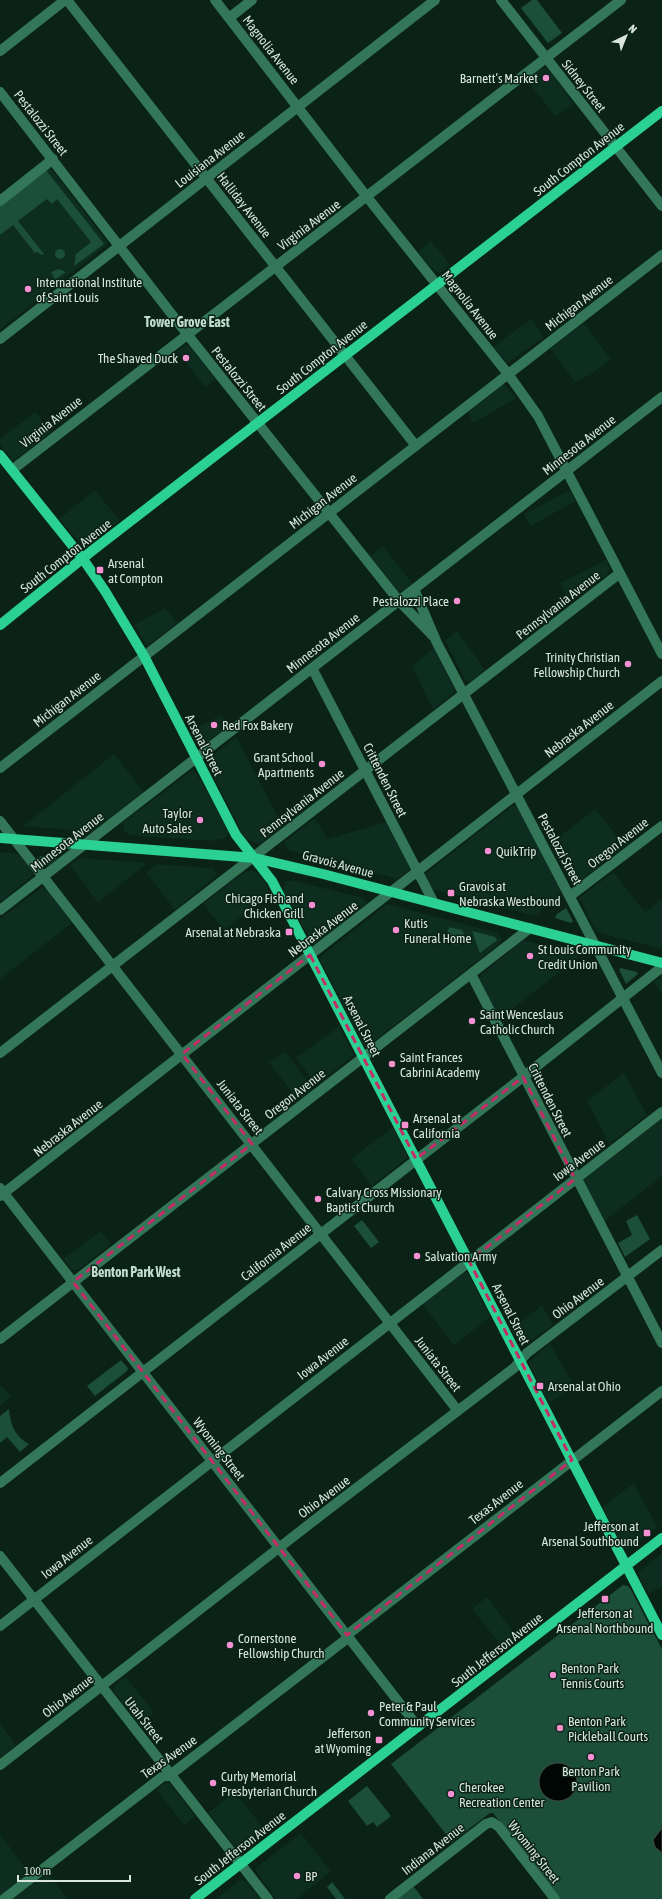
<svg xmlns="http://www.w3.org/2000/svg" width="662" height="1899" viewBox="0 0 662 1899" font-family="'Asap Condensed',sans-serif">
<rect width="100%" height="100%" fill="#0b2217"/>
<path fill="#0c2d1f" d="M544,67L548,69L573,103L556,117L526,79Z
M50,167L107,242V245L0,330V205Z
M431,241L450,265L440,273L435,272L418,252Z
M531,319L544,337L507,363L493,347Z
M584,323L611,359L590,375L575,382L550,349Z
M186,345L191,347L216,379L205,387L177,351Z
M504,384L517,398L473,423L468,412Z
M35,412L51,432L15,460H12L0,445V439Z
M95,490L120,521L87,547L83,546L59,519Z
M568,491H570L576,501L530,526L524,514Z
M383,546L412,583L404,590L397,591L370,556Z
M606,560L610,569L607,575L570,602L560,583Z
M165,608L177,623L147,646L134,625Z
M457,631L485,670L472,681L468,682L465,680L445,640Z
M434,648L455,691L433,710L412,666Z
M222,715L228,726L202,746H197L190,731Z
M236,736L283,827L260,844L247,840L244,837L206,762Z
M114,754L144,792L91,832L23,826Z
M193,770L196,772L228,830V834L226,838L211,841L130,835L124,831L123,822Z
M512,806L518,807L561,892L558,897L537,914L531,915L432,889L424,875L425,874Z
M595,809L625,846L574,885L571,883L550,844Z
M315,818L327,839L387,822L411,867V869L397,879L288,850L284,842Z
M0,852L19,854L34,875L0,902Z
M83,858L148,863L98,902L70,865L78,859Z
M157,864L212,868L217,873L216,876L175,910L146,873Z
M252,870L261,874L271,894L224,930L203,904L243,873Z
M613,872L645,912L662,899V949L599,933L594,928L579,898Z
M290,880L364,898L367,903L316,945H313L282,889L285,882Z
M42,887L47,889L72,923L0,979V919Z
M387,904L498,933L502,939L499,944L365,1048L319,958Z
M524,940L578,954V958L499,1019L478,977Z
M662,976V993L653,982Z
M339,1026L354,1055L317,1085L296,1058Z
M285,1051L313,1089L298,1100L269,1063Z
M624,1073L647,1115L609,1144L587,1101Z
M662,1118V1176L603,1222L583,1180Z
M393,1127L407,1155V1158L372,1186L351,1159Z
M101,1231L111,1244L78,1270H72L63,1259Z
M463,1272H466L469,1275L490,1317L454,1345L422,1304Z
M542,1305L553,1325L521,1347L511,1329Z
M550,1343L573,1385L549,1404L528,1362Z
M0,1384L11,1397L0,1406Z
M634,1483L657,1527L627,1550L623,1547L602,1507Z
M662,1553V1587L648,1594L639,1577V1572Z
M487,1597L517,1636L502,1647L472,1609Z
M126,1677L154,1713L139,1724L113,1690L115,1685Z
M0,1724L16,1745L0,1758Z
M168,1782L195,1816L184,1825L156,1789Z
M235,1792L265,1830L239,1849L235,1847L208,1813Z
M301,1833L331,1872L296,1899H276L255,1870L257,1867Z
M0,1834L32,1877L44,1868L67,1899H0Z
M241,1879L246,1881L260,1899H216Z"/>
<path fill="#1c4f39" d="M532,0H537L562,33L548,43L521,8Z
M46,170L104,244L74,266L76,254L91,242L57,199L52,204L47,199L18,221L44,254L42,255L37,252L35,253L13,225L0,235V205Z
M55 254a5 5 0 1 1 10 0a5 5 0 1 1-10 0Z
M59,269L66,272L55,280L51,272Z
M41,856L55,858H57L48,865H44L38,858Z
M566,908L573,921L571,923L555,918L557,914Z
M449,927L462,930L465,936L463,941L458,945L449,944L446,937Z
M472,931L495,937L497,940L480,953Z
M621,968L637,972L638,974L626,984L619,969Z
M637,1215L650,1239L625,1257L618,1243L632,1235L626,1221Z
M362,1220L379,1242L371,1248L354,1226Z
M121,1360L128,1368L127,1371L95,1396L87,1386Z
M9,1409C10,1424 15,1437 29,1444L20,1452L7,1437L0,1443V1416Z
M623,1585L628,1586L631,1590L662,1649V1899H561L493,1813H490L452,1842L391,1764Z
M367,1786L391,1816L377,1827L373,1822L367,1826L348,1801Z
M332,1882L345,1899H336L327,1887Z
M414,1887L423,1899H398Z"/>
<path fill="#000603" stroke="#414945" d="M539 1782a19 19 0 1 1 38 0a19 19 0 1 1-38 0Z
M662,1828V1853L655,1847L653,1840Z"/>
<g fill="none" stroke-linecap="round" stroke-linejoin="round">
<path stroke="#337658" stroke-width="10" d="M67,0L416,446
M215,0L367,197L508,374L538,416L662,654
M501,0L662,206
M229,18L252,0
M0,51L65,0
M0,92L187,334L399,601L435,638
M0,201L53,159
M0,339L435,0
M12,470L621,0
M414,589L437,643L662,1073
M312,668L434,903
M0,768L662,255
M0,821L458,1411
M570,896L662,826
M0,910L662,397
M471,974L662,1343
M0,1053L620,573
M0,1188L418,1727
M0,1196L662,681
M0,1339L530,928
M0,1483L523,1077L662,967
M0,1556L268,1899
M0,1626L662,1112
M347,1635L662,1391
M0,1765L325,1512L514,1368L527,1353L662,1250
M4,1899L162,1777L170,1775L349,1637
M390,1899L486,1824L492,1822L499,1827L555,1899"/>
<path stroke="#2ad192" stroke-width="10" d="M0,455L83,559L105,591L144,656L236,835L272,881L662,1635
M0,625L93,550L662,111
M0,838L255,858L323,874L662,963
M195,1899L662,1538"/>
</g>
<path fill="none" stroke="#c42d68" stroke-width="3" stroke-dasharray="8 5" stroke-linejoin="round" d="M310,955L416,1159L523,1077L575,1179L469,1261L572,1460L347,1635L73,1282L252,1144L182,1054Z"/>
<g fill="#f591d2" stroke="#0b2217" stroke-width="1.5">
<circle cx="546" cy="78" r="4"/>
<circle cx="28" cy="289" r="4"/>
<circle cx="186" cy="358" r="4"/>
<rect x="96" y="566" width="8" height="8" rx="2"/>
<circle cx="457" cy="601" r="4"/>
<circle cx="628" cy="664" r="4"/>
<circle cx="214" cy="725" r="4"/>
<circle cx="322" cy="764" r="4"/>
<circle cx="200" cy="820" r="4"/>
<circle cx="488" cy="851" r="4"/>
<rect x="447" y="889" width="8" height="8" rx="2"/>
<circle cx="312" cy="905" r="4"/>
<circle cx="396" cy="930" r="4"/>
<rect x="285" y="928" width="8" height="8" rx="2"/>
<circle cx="530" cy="956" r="4"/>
<circle cx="472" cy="1021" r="4"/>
<circle cx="392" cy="1064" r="4"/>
<rect x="401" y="1121" width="8" height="8" rx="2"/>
<circle cx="318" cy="1199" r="4"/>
<circle cx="417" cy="1256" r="4"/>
<rect x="536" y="1382" width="8" height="8" rx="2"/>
<rect x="643" y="1529" width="8" height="8" rx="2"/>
<rect x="601" y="1595" width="8" height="8" rx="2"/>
<circle cx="230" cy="1645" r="4"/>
<circle cx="553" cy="1675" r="4"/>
<circle cx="371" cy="1713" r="4"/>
<circle cx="560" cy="1728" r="4"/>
<rect x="375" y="1736" width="8" height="8" rx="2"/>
<circle cx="591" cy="1757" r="4"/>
<circle cx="213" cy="1783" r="4"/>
<circle cx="451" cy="1794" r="4"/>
<circle cx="297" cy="1876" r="4"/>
</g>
<g text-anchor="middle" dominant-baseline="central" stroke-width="3" stroke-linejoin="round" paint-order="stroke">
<g font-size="13" fill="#d8e6de" stroke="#0b2217">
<text transform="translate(271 50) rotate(52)">Magnolia Avenue</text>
<text transform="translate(584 86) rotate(52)">Sidney Street</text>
<text transform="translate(41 123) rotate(52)">Pestalozzi Street</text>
<text transform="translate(210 159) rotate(-38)">Louisiana Avenue</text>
<text transform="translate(579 159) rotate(-38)">South Compton Avenue</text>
<text transform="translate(244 205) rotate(52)">Halliday Avenue</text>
<text transform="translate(309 225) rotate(-37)">Virginia Avenue</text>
<text transform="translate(579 303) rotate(-38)">Michigan Avenue</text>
<text transform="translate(470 305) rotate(52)">Magnolia Avenue</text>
<text transform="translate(322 357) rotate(-38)">South Compton Avenue</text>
<text transform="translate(239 379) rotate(51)">Pestalozzi Street</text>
<text transform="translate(51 422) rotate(-38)">Virginia Avenue</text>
<text transform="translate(579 445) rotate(-38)">Minnesota Avenue</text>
<text transform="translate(323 501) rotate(-38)">Michigan Avenue</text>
<text transform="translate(66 556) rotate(-38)">South Compton Avenue</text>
<text transform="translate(558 605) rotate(-38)">Pennsylvania Avenue</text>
<text transform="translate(323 643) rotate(-38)">Minnesota Avenue</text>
<text transform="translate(67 699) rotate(-38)">Michigan Avenue</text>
<text transform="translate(579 729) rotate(-38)">Nebraska Avenue</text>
<text transform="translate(204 745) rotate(63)">Arsenal Street</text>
<text transform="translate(385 780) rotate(63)">Crittenden Street</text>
<text transform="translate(302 803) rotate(-38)">Pennsylvania Avenue</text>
<text transform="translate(67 842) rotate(-38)">Minnesota Avenue</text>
<text transform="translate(618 843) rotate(-38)">Oregon Avenue</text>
<text transform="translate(560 849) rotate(62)">Pestalozzi Street</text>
<text transform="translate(338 864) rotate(15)">Gravois Avenue</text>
<text transform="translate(323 929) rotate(-37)">Nebraska Avenue</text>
<text transform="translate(362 1026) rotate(63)">Arsenal Street</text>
<text transform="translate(295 1094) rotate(-38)">Oregon Avenue</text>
<text transform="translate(550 1100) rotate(63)">Crittenden Street</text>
<text transform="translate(240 1107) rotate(52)">Juniata Street</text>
<text transform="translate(68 1128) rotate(-38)">Nebraska Avenue</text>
<text transform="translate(579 1160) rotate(-37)">Iowa Avenue</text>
<text transform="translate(276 1252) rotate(-38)">California Avenue</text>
<text transform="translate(578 1298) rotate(-37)">Ohio Avenue</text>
<text transform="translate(511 1314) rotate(63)">Arsenal Street</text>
<text transform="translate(323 1358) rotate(-38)">Iowa Avenue</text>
<text transform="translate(438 1364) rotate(52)">Juniata Street</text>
<text transform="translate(219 1449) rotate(52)">Wyoming Street</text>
<text transform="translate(324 1497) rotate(-37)">Ohio Avenue</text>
<text transform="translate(496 1502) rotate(-38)">Texas Avenue</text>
<text transform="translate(67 1557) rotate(-38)">Iowa Avenue</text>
<text transform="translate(497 1650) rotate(-38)">South Jefferson Avenue</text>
<text transform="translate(68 1696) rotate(-38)">Ohio Avenue</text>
<text transform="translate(144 1720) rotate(52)">Utah Street</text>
<text transform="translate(169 1757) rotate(-35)">Texas Avenue</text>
<text transform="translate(240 1848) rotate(-38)">South Jefferson Avenue</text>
<text transform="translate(433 1849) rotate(-38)">Indiana Avenue</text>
<text transform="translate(534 1852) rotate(52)">Wyoming Street</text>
</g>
<g font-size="13" fill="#d8e6de" stroke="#0b2217" text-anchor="start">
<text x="538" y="78" text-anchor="end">Barnett’s Market</text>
<text x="36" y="282">International Institute<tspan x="36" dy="15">of Saint Louis</tspan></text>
<text x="178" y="358" text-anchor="end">The Shaved Duck</text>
<text x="108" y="563">Arsenal<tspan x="108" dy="15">at Compton</tspan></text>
<text x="449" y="601" text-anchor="end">Pestalozzi Place</text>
<text x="620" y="657" text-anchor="end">Trinity Christian<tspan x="620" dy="15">Fellowship Church</tspan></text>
<text x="222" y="725">Red Fox Bakery</text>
<text x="314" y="757" text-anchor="end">Grant School<tspan x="314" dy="15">Apartments</tspan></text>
<text x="192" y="813" text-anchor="end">Taylor<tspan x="192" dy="15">Auto Sales</tspan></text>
<text x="496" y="851">QuikTrip</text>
<text x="459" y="886">Gravois at<tspan x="459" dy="15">Nebraska Westbound</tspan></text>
<text x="304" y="898" text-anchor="end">Chicago Fish and<tspan x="304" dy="15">Chicken Grill</tspan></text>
<text x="404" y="923">Kutis<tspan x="404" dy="15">Funeral Home</tspan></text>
<text x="281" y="932" text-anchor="end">Arsenal at Nebraska</text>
<text x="538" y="949">St Louis Community<tspan x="538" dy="15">Credit Union</tspan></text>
<text x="480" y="1014">Saint Wenceslaus<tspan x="480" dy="15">Catholic Church</tspan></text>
<text x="400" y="1057">Saint Frances<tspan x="400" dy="15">Cabrini Academy</tspan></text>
<text x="413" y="1118">Arsenal at<tspan x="413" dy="15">California</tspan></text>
<text x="326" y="1192">Calvary Cross Missionary<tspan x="326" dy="15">Baptist Church</tspan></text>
<text x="425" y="1256">Salvation Army</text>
<text x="548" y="1386">Arsenal at Ohio</text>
<text x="639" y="1526" text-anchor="end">Jefferson at<tspan x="639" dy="15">Arsenal Southbound</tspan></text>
<text x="605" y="1613" text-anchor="middle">Jefferson at<tspan x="605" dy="15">Arsenal Northbound</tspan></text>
<text x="238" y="1638">Cornerstone<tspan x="238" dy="15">Fellowship Church</tspan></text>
<text x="561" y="1668">Benton Park<tspan x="561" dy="15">Tennis Courts</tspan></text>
<text x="379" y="1706">Peter &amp; Paul<tspan x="379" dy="15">Community Services</tspan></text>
<text x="568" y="1721">Benton Park<tspan x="568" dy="15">Pickleball Courts</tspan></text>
<text x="371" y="1733" text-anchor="end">Jefferson<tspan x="371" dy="15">at Wyoming</tspan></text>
<text x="591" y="1771" text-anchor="middle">Benton Park<tspan x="591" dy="15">Pavilion</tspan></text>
<text x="221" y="1776">Curby Memorial<tspan x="221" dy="15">Presbyterian Church</tspan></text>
<text x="459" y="1787">Cherokee<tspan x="459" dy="15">Recreation Center</tspan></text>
<text x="305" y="1876">BP</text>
</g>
<g font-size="14" font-weight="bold" fill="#c1ddcd" stroke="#0b2217">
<text x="187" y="322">Tower Grove East</text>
<text x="136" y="1272">Benton Park West</text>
</g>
</g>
<g transform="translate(626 36) rotate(43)" stroke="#0b2217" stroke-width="3" paint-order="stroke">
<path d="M0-3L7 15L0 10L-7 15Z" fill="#d8e6de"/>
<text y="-6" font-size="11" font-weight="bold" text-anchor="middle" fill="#d8e6de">N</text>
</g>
<path d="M18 1875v6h112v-6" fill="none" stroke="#d8e6de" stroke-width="2"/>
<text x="24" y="1875" font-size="12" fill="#d8e6de" stroke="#0b2217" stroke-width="3" paint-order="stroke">100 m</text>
</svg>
